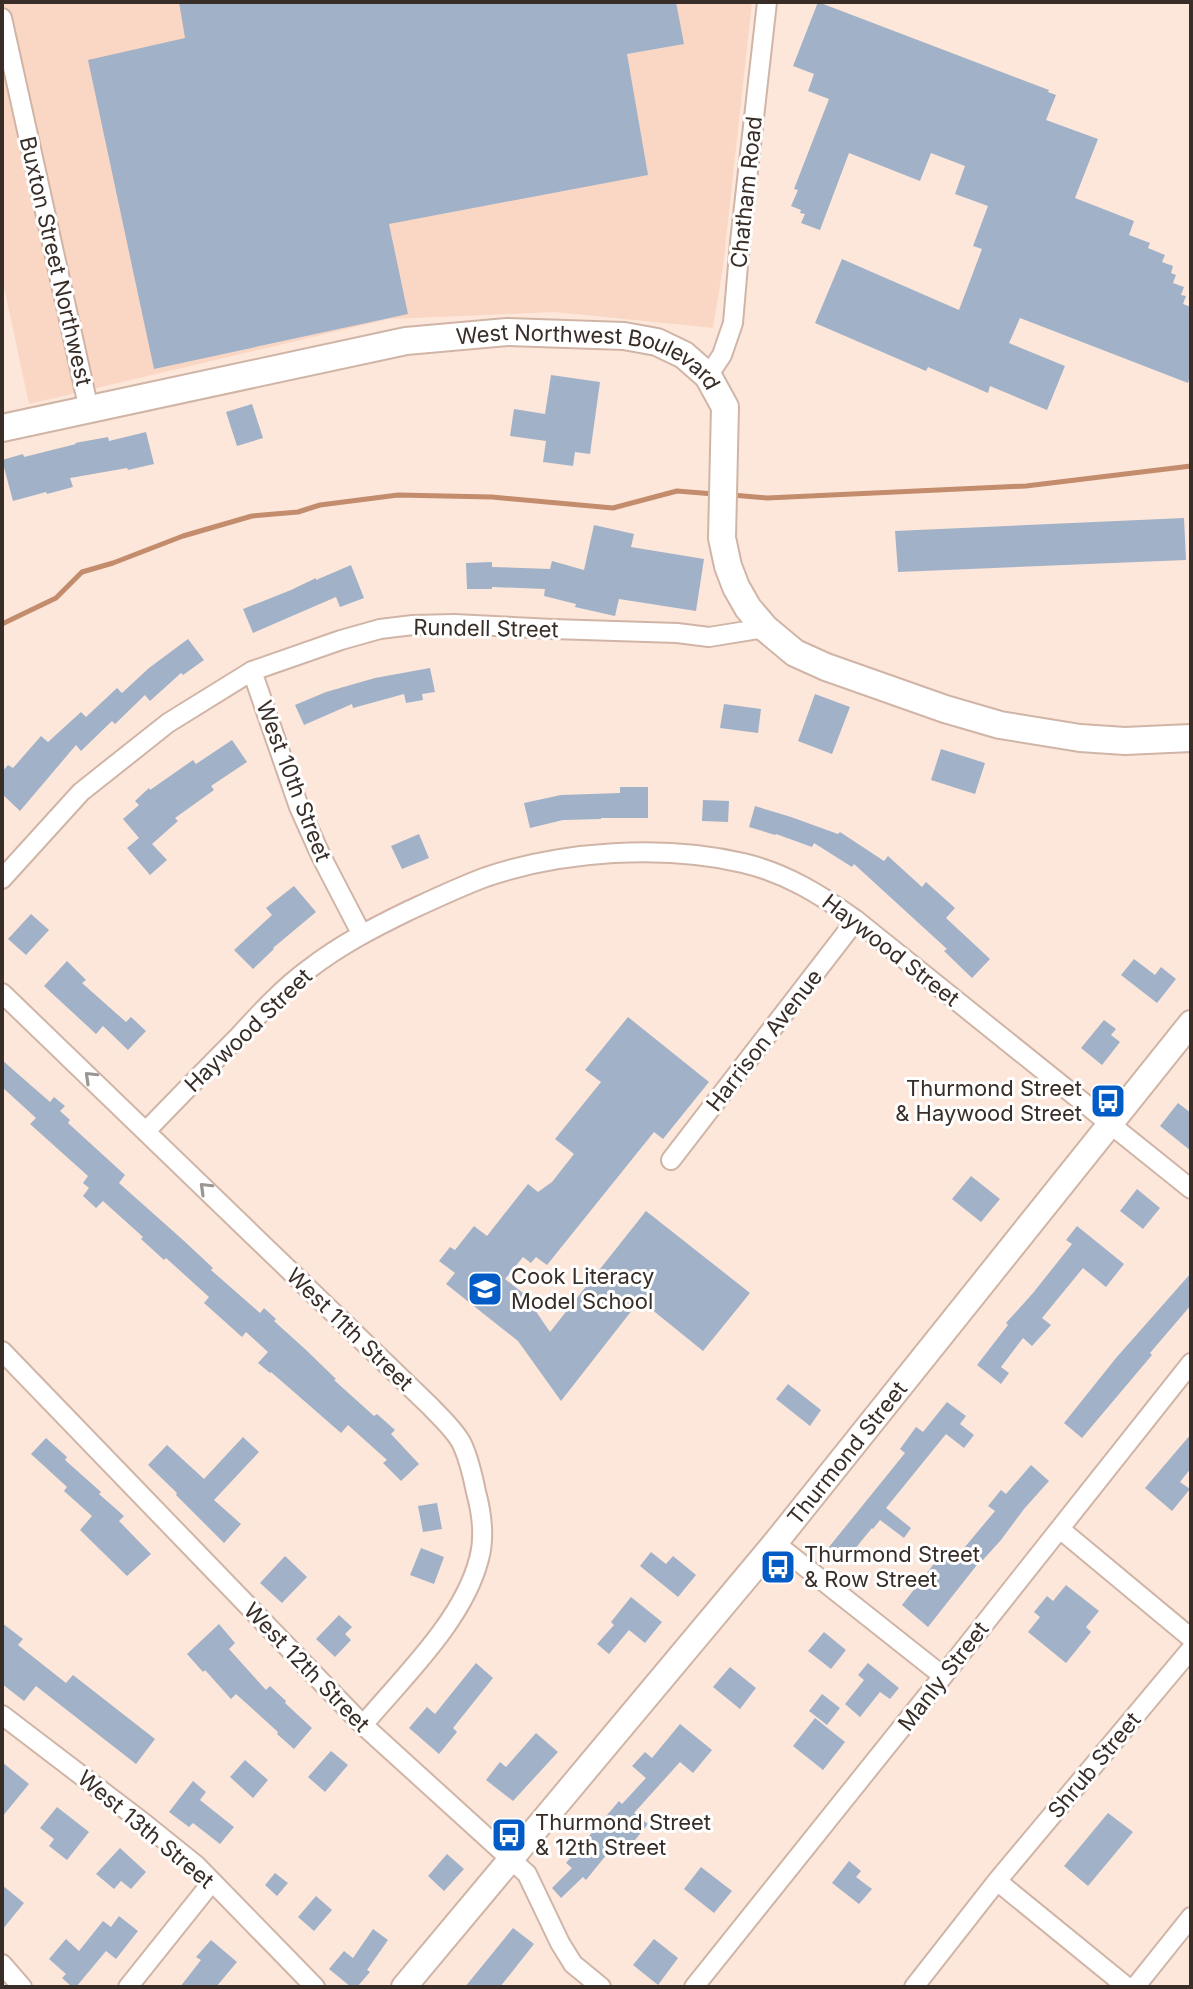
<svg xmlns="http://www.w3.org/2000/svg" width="1193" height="1989" viewBox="0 0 1193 1989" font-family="Inter,sans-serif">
<rect width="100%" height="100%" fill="#fde7da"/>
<path fill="#fad7c4" d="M2,2H752L723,267L713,328L555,312L389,319L29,404L2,278Z"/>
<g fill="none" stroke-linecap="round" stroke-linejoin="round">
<path stroke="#c38c6d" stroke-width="5" d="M732,495L767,498L1026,486L1191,466
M2,624L56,598L82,572L113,563L183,536L252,516L298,512L320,505L398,495L492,497L613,508L677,491L714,494"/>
</g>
<path fill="#a1b1c8" d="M179,2H676L684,44L627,54L648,175L389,224L408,314L154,369L88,60L185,38Z
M818,2L1049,90L1048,92L1056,95L1046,120L1098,139L1075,198L1134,221L1129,235L1150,243L1148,248L1165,255L1162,262L1173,266L1171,273L1176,275L1173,283L1184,287L1181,295L1186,296L1183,304L1191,307V374L1188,383L1020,318L1009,343L1065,366L1047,410L990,386L988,393L928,367L926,371L815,323L842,259L959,310L982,249L973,246L988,206L955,194L965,166L931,153L920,181L849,153L820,230L801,223L805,214L800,213L801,210L791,206L798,190L794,189L829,99L808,91L814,74L793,66Z
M551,375L600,382L590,454L575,452L573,466L543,462L546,441L510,436L514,409L545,414Z
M252,404L263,438L237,446L226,412Z
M146,432L154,464L128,470L127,468L70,478L73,487L47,494L46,492L13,501L2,460L23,454L24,457L76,444L75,443L108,437L109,441Z
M1184,518L1186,560L898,572L895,531Z
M594,525L634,534L631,547L704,559L696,611L619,599L615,616L575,607L576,604L544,596L545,589L492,587V589H467L466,563L492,562V567L550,569L552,561L584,570Z
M351,565L364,598L340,607L336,597L253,633L243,609L291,590L316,578V580Z
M188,639L204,660L183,675L181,673L150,701L145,695L115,724L112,721L81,751L76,745L20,811L2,794V772L8,765L13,768L41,736L48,742L81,712L86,717L117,688L122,693L149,668Z
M430,668L435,692L422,694L423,700L406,703L404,694L353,708L352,704L304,725L295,705L326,692L375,678Z
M815,694L850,707L832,754L798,741Z
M724,704L761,709L758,733L720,728Z
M232,740L247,762L211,786L214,790L175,818L178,821L152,844L167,860L150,875L127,848L139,838L123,819L139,805L135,801L149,788L150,790L193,760L196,764Z
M941,749L985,763L975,794L931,780Z
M620,787H648V818H601V819L563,820L530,828L524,803L561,795L620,793Z
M703,800L729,801L728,822L702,821Z
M755,806L791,817L838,834L840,832L884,861L888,856L922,887L926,882L955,908L946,918L990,959L972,978L944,951L947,949L854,864L852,867L814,843L812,847L776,834L775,835L749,827Z
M419,834L429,858L402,869L391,846Z
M294,886L316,912L273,948L274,949L253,969L234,950L272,915L266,908Z
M31,914L49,930L26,955L8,939Z
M1134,959L1155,975L1161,967L1176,979L1157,1003L1121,975Z
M67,961L86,980L82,983L126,1022L131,1017L146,1031L128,1050L103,1026L96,1034L44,986Z
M628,1017L709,1082L663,1139L654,1132L547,1265L536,1257L531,1263L523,1257L505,1279L524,1294L550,1332L646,1211L750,1293L703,1351L640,1300L561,1401L518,1341L446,1284L455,1273L439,1261L450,1247L455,1250L474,1226L487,1236L528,1184L538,1192L552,1182L574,1154L555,1139L601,1082L585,1070Z
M1104,1020L1116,1029L1111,1035L1120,1042L1102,1065L1081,1048Z
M2,1060L50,1102L54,1097L65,1106L60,1111L70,1120L68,1123L125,1175L119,1183L183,1240L213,1268L211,1270L260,1313L264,1308L276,1319L274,1321L305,1349L336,1379L334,1380L374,1416L377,1414L395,1430L391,1434L419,1464L401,1481L383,1463L387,1460L348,1425L341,1433L271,1372L270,1373L258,1363L268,1352L246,1332L242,1337L204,1303L209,1297L166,1258L164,1260L141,1239L143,1237L103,1201L96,1208L83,1196L89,1188L83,1183L88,1176L30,1124L36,1118L2,1087Z
M1178,1103L1191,1113V1151L1160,1126Z
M971,1176L1000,1199L981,1222L952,1199Z
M1137,1189L1160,1208L1143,1229L1120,1211Z
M1077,1226L1124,1264L1106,1287L1083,1268L1042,1318L1051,1325L1032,1346L1023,1338L1001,1367L1009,1373L1001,1384L977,1365L1008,1325L1006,1323L1033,1293L1072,1244L1066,1240Z
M1191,1273V1305L1150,1353L1152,1355L1082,1438L1064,1423L1116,1358Z
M788,1384L821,1410L810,1426L776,1399Z
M947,1402L966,1416L960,1424L974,1435L964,1448L946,1434L886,1508L911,1528L904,1538L880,1520L873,1529L872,1528L845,1561L829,1547L905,1453L900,1449L916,1427L923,1432Z
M1191,1434V1468L1180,1482L1190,1489L1172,1511L1145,1488Z
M243,1437L259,1452L214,1500L241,1524L224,1543L176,1495L177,1493L148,1465L167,1445L204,1479Z
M46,1438L67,1457L65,1460L101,1492L99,1494L124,1516L119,1521L151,1554L127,1576L80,1530L92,1516L64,1491L67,1487L31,1454Z
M1031,1465L1049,1481L1024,1509L1001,1540L981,1562L980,1561L928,1627L902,1605L943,1552L954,1560L995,1511L988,1506L1001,1490L1006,1494Z
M437,1503L442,1529L423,1532L418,1506Z
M421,1548L444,1557L434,1584L410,1575Z
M651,1552L666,1564L673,1556L696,1575L678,1597L640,1566Z
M285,1556L307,1577L282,1603L260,1583Z
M1066,1585L1099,1611L1086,1627L1091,1632L1066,1663L1028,1632L1040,1617L1034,1612L1047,1596L1053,1601Z
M631,1597L662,1622L645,1643L629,1630L609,1654L597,1644L614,1625L611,1622Z
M339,1615L352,1627L345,1634L351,1640L335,1657L316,1639Z
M2,1623L23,1639L18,1645L66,1683L73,1675L155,1739L136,1764L36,1686L24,1701L2,1684Z
M219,1624L235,1643L229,1649L266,1690L270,1686L286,1701L285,1703L312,1728L294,1749L277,1734L278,1732L236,1694L231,1699L205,1670L203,1672L187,1654Z
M824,1632L846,1650L831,1669L808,1651Z
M476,1663L493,1678L453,1728L457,1732L439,1754L409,1728L427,1707L435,1714Z
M868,1663L899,1688L890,1699L880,1692L860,1717L845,1704L864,1680L858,1675Z
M730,1667L756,1688L740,1709L713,1687Z
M822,1694L840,1708L827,1725L809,1711Z
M815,1718L845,1742L823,1770L793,1746Z
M680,1724L712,1750L693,1773L680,1762L634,1813L648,1824L630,1846L620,1838L586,1880L583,1877L561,1898L552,1888L572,1868L566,1863L619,1801L622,1804L646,1778L632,1766L645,1752L652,1758Z
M536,1733L558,1752L513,1801L486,1780L500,1762L506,1767Z
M331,1751L348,1765L325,1792L308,1777Z
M245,1760L268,1780L253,1798L230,1777Z
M2,1762L29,1784L2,1817Z
M193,1781L206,1792L200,1800L234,1827L220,1844L193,1823L189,1827L169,1812Z
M57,1807L89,1832L67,1860L49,1846L54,1839L40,1828Z
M1108,1813L1133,1832L1088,1886L1064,1866Z
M120,1848L146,1872L131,1889L121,1881L114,1889L96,1874Z
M447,1854L464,1869L444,1891L428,1876Z
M849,1861L861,1871L856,1877L872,1889L859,1904L832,1883Z
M701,1867L732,1891L714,1913L684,1889Z
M275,1873L288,1883L277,1896L265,1885Z
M2,1885L24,1903L2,1930Z
M316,1896L332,1910L314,1931L298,1917Z
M119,1916L138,1931L116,1959L106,1951L76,1987H72L62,1978L66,1974L49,1959L66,1939L79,1951L103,1921L111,1927Z
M513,1928L534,1944L500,1987H465Z
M373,1929L388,1940L367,1970L370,1972L357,1987H351L329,1969L344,1951L353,1958Z
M654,1939L678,1958L658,1985L633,1965Z
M211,1940L237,1962L216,1987H180L201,1960L196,1957Z"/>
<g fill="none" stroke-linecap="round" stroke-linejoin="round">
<defs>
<path id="minor" d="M2,18L89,410
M708,376L722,355L733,323L740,242L767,2
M252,671L299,807L321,856L361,933
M2,879L81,792L168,723L252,671L341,640L380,629L413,625L454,624L553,629L677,633L709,637L765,628
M2,993L431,1407C441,1418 455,1430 462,1444C469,1459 473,1477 476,1492C482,1514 485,1537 479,1559C463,1621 403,1677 363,1725
M146,1131C177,1099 208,1067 239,1036C261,1012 283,988 309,969C340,945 373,928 408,911C434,899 459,887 486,877C562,851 664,844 743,863C786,873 821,895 856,920L1191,1189
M671,1160L856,920
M2,1351L363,1725L527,1874L560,1943L573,1964L601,1987
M1060,1529L1191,1638
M775,1543L943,1676
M2,1715L145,1824L196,1865L315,1987
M997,1881L1127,1987
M2,1964L22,1987
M128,1987L212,1882
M694,1987L943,1676L1191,1363
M914,1987L997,1881L1191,1649
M1135,1987L1191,1917"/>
<g id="tertiary">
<path id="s1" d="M404,1987L775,1543L1191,1023"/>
</g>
<g id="secondary">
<path id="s2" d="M2,428L406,341L507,332L624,336L657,342L684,355L708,376L725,407L722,538L728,566L736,587L748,608L765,628L795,653L826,667L945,709L1000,725L1080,738L1125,741L1191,738"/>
</g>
</defs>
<use href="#minor" stroke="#d0b5a7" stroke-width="22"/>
<use href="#tertiary" stroke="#d0b5a7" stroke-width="28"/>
<use href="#secondary" stroke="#d0b5a7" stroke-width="30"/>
<use href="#minor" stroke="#fff" stroke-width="18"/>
<use href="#tertiary" stroke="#fff" stroke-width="24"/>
<use href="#secondary" stroke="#fff" stroke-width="26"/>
</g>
<defs><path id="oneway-chevron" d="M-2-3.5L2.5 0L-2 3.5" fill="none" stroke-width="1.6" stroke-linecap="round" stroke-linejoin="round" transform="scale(2)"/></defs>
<g stroke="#9c9693">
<use href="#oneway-chevron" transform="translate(90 1077) rotate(-136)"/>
<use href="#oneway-chevron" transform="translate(205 1188) rotate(-136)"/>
</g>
<defs>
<symbol id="bus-square" viewBox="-11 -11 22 22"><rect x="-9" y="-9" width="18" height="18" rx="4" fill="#035cc5" stroke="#fff"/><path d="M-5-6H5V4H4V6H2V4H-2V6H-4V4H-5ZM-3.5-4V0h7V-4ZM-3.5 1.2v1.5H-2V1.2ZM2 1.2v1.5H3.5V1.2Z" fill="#fff"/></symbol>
<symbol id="school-square" viewBox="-11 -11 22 22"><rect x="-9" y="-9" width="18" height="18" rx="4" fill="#035cc5" stroke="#fff"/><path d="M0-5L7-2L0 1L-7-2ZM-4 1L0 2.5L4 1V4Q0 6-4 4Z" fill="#fff"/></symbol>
</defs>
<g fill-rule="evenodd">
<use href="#bus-square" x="1088" y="1081" width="40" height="40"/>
<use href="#school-square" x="465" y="1269" width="40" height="40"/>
<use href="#bus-square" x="758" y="1547" width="40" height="40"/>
<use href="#bus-square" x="489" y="1815" width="40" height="40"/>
</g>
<g text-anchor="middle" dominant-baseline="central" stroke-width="6" stroke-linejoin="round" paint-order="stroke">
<g font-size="22" fill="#382d27" stroke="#fff">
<text transform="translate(746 192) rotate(-84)">Chatham Road</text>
<text transform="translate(56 261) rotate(77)">Buxton Street Northwest</text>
<text stroke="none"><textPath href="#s2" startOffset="602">West Northwest Boulevard</textPath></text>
<text transform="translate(486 628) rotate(1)">Rundell Street</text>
<text transform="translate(294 781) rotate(69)">West 10th Street</text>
<text transform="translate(891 950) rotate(38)">Haywood Street</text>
<text transform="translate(248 1030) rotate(-44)">Haywood Street</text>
<text transform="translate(764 1040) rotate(-52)">Harrison Avenue</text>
<text transform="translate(350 1329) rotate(44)">West 11th Street</text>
<text stroke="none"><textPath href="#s1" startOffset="694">Thurmond Street</textPath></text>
<text transform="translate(307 1667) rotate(46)">West 12th Street</text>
<text transform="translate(943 1676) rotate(-52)">Manly Street</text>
<text transform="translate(1094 1765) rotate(-50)">Shrub Street</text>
<text transform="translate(146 1829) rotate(40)">West 13th Street</text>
</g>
<g font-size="22" fill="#382d27" stroke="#fff" text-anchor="start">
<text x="1082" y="1088" text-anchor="end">Thurmond Street<tspan x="1082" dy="25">&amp; Haywood Street</tspan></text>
<text x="511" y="1276">Cook Literacy<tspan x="511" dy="25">Model School</tspan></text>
<text x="804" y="1554">Thurmond Street<tspan x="804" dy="25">&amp; Row Street</tspan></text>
<text x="535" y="1822">Thurmond Street<tspan x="535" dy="25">&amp; 12th Street</tspan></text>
</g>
</g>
<rect width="1193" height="1989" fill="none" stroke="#382d27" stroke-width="8"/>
</svg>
